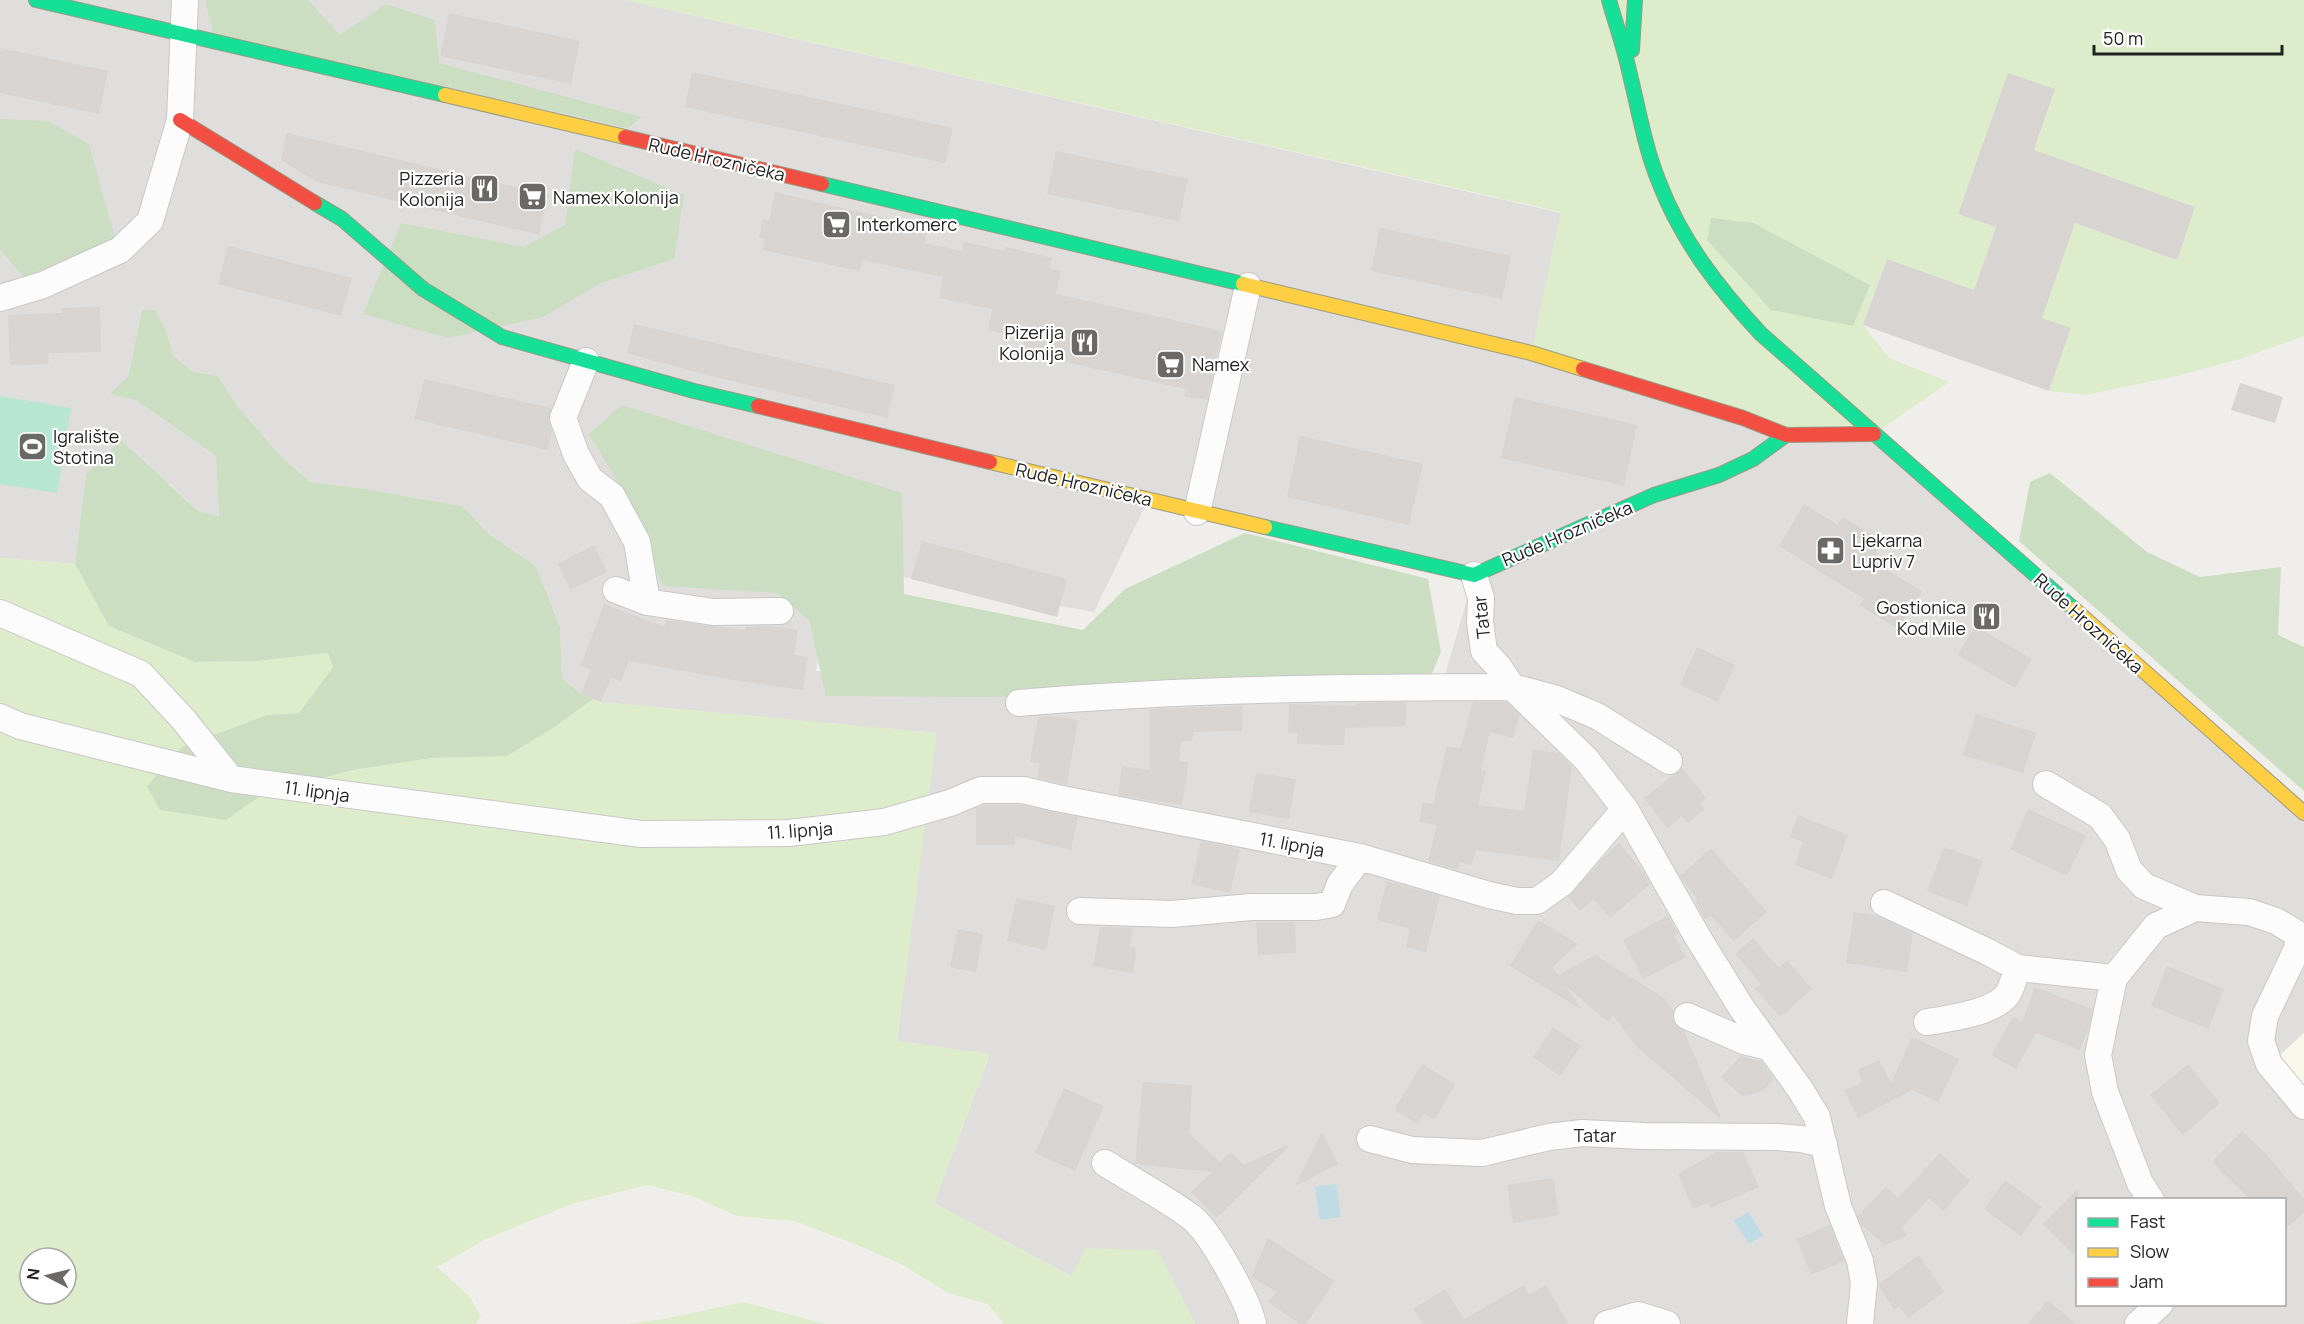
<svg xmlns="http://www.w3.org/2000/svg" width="2304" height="1324" viewBox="0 0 2304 1324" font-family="Manrope,sans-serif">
<rect width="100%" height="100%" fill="#f0eeeb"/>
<path fill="#dfdedc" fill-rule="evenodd" d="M0,0H625L1561,213L1874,434L2304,813V1324H1195L1157,1250L1071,1276L934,1203L990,1054L897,1041L936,733L601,702L581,694L562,678L560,626L536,566L489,534L462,506L365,489L310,482L278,453L238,407L218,376L191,371L173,355L166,330L142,310L128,377L136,400L216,456L219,516L199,512L170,484L86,474L75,564L0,558ZM1148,500L1474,575L1443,682L942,688L816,671L833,564L1094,612ZM2078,1200H2284V1304H2078Z"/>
<path fill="#f8f7e8" d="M2304,1033V1106L2269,1065Z"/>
<path fill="#ddeccb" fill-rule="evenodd" d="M625,0H2304V336L2240,359L2177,376L2086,395L2049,391L2071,329L2042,318L2075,223L2176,259L2195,208L2067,162L2032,157L2055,90L2009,73L1958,213L1996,227L1974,290L1887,259L1863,325L1889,358L1949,382L1874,434L1786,435L1531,353L1561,212Z
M0,558L75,564L109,626L195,662L257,661L329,653L333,667L299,713L267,715L266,792L353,770L432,758L507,756L553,728L593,699L601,702L937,733L897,1041L990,1054L934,1203L1071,1276L1086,1248L1157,1250L1195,1324H1004L988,1304L948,1293L901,1264L855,1244L795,1221L737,1216L692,1196L646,1185L572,1204L486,1239L437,1267L469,1296L481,1316L475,1324H0ZM30,1258H66V1294H30Z
M743,1302L826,1324H625L664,1319Z"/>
<path fill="#cbdec1" d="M205,0H308L340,35L386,4L435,20L439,63L642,117L628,128L213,34Z
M0,119L48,121L89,144L115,238L24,278L0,249Z
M575,149L684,195L674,259L599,284L543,317L448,338L363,314L401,223L524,247L565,225Z
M1711,218L1753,223L1870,285L1853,326L1771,310L1707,240Z
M142,310H155L166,330L173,355L191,371L218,376L238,407L278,453L310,482L365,489L462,506L489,534L536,566L560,627L562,678L581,694L593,699L553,728L507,756L432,758L353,770L266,792L226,820L160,810L147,786L182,747L267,715L299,713L333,667L328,653L257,661L195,662L109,626L75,564L86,474L121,440L199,512L219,516L216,456L136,400L110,394L128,377Z
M622,405L902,493L904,594L1083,630L1125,589L1245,533L1428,579L1441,652L1431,676L990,697L826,696L809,620L777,593L663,586L621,487L589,434Z
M2050,473L2147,552L2200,577L2281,567L2278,635L2304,647V791L2019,541L2030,482Z"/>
<path fill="#b7e6d2" d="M0,396L71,408L57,493L0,484Z"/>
<path fill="#bfdbe3" d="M1336,1184L1341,1217L1320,1220L1315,1187Z
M1748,1212L1763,1235L1749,1244L1734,1221Z"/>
<path fill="#d7d4d2" d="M449,13L580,41L571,84L440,56Z
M0,48L108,71L99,114L0,93Z
M692,72L953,128L945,163L685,107Z
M2008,73L2055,89L2034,150L2195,207L2177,260L2075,223L2042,318L2071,328L2049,391L1863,325L1887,259L1974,290L1996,227L1958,214Z
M287,133L548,195L539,235L317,182L281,160Z
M1056,151L1188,179L1179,221L1047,194Z
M775,192L910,224L909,228L927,232L924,243L962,251L964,242L1005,251L1006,247L1052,258L1049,268L1061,271L1056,294L1222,331L1207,400L1184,396L1186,389L1021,352L1024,338L988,330L992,309L939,298L943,277L863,260L860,271L762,250L765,239L759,238L763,219L769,221Z
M1380,228L1511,256L1502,299L1371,271Z
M228,246L352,278L341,316L218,284Z
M100,307L101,352L48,353L49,364L10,365L8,315L62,313L61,308Z
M634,324L895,385L887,418L699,373L627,353Z
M424,379L551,408L549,422L552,432L548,450L414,419Z
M2240,383L2283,397L2275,423L2231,410Z
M1515,397L1637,425L1624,486L1501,458Z
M1300,436L1423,464L1409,525L1287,497Z
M1804,504L1838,525L1843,517L1883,542L1875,554L1881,558L1877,564L1922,591L1898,629L1859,605L1864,599L1779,546Z
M922,541L1067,579L1057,617L911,579Z
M594,545L607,572L570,590L558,564Z
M604,604L665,627L666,620L745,630V627L769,626L798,630L794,655L807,657L803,690L733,680L629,661L621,681L611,678L601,702L581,694L591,670L581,666Z
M1975,626L2032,659L2015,688L1958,655Z
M1697,647L1735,665L1718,702L1680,685Z
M1406,702V726L1345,728L1344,745L1297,744L1298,733H1288L1289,704L1357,706V703Z
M1473,702H1506L1520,715L1513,738L1490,732L1481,770L1486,771L1478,805L1524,811L1533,750L1559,753L1572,767L1559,861L1476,850L1471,865L1460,862L1458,870L1428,861L1437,825L1419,822L1423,802L1433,804L1447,746L1460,749Z
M1242,706V731L1194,732L1192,741H1181L1179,761L1189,762L1182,805L1118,795L1122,766L1150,770V709Z
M1976,714L2036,733L2023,773L1963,755Z
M1051,716L1078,720L1067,785L1037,778L1040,763L1030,762L1038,717Z
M1682,768L1706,798L1700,803L1705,809L1688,823L1682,816L1667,828L1644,798Z
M1256,773L1296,779L1289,819L1249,812Z
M984,805H1021L1078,817L1071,850L1015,836V845H976V808Z
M2028,809L2086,836L2067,876L2010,849Z
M1798,815L1848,835L1832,879L1795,865L1803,842L1790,837Z
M1201,841L1240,849L1230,893L1191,884Z
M1619,843L1644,873L1650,884L1610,918L1594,899L1580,911L1568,897L1607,854Z
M1944,847L1983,861L1967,906L1927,891Z
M1711,848L1767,912L1734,941L1711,916L1705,919L1695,902L1698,900L1680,876Z
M1387,881L1440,896L1426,952L1406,947L1410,929L1377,920Z
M1016,898L1055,906L1046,950L1007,941Z
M1854,912L1877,916L1913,933L1907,972L1846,963Z
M1668,916L1678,933L1674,935L1686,957L1643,979L1623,940Z
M1538,920L1578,944L1552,967L1558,975L1595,955L1664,998L1673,1010L1672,1017L1675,1024L1684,1031L1722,1120L1637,1047L1613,1015L1608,1022L1565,985L1581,1009L1510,966Z
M1256,922H1295L1296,953L1258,955Z
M1100,927L1133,928L1129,947L1137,948L1133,973L1093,966Z
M958,929L983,934L976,972L950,967Z
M1753,938L1779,968L1787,960L1812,989L1780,1017L1755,988L1761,984L1735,954Z
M2167,966L2224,989L2208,1029L2151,1006Z
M2035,987L2092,1009L2089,1026L2080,1050L2036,1033L2016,1069L1991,1055L2013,1017L2022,1022Z
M1553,1027L1581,1046L1560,1076L1533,1057Z
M1912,1037L1959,1059L1938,1102L1912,1090L1858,1118L1844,1090L1862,1083L1858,1070L1879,1060L1891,1083Z
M1741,1056L1761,1061L1774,1079L1763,1091L1742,1096L1721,1077Z
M1422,1064L1455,1084L1435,1119L1424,1113L1418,1124L1394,1110Z
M2188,1064L2220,1103L2183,1135L2150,1095Z
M1143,1082L1192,1085L1189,1133L1220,1162L1231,1152L1244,1165L1287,1145L1288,1147L1217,1218L1191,1192L1212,1172L1135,1164Z
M1064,1088L1104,1106L1075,1171L1035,1153Z
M2242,1131L2265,1153L2304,1199V1213L2284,1230V1200H2251L2212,1162Z
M1322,1132L1338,1164L1295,1186Z
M1717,1152H1743L1759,1187L1710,1208L1708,1203L1693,1209L1678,1174Z
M1940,1153L1970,1181L1943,1211L1929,1198L1902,1228L1907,1236L1884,1245L1861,1224L1858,1216L1886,1187L1898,1198Z
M1553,1178L1559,1215L1513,1223L1507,1185Z
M2005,1180L2042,1207L2021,1236L1984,1209Z
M2078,1189V1259L2043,1224Z
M1830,1225L1844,1261L1811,1275L1797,1239Z
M1268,1238L1335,1281L1306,1324H1300L1268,1302L1277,1292L1251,1277Z
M1919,1255L1944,1292L1908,1318L1899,1306L1894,1309L1879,1287V1284Z
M1524,1285L1529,1295L1546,1285L1568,1324H1423L1413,1309L1445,1289L1464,1319Z
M2048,1300L2076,1324H2028Z"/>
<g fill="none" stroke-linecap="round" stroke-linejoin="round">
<defs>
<path id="street" d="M0,298L43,285L120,250L150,221L180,120L185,0
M586,361L563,418L576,454L590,479L612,496L637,542L647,602
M1197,512L1248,286
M1474,575L1481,598L1480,622L1484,651L1498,666L1512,687L1586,759L1625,809L1697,936L1741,1007L1800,1089L1817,1117L1838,1206L1860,1261L1864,1283L1860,1324
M616,590L647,602L713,612L780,611
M0,613L141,674L183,719L231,779
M1019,703C1183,689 1348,687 1512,687L1554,698L1597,716L1669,761
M0,717L20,726L231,779L641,834L789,833L884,822L950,803L981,790H1023L1057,798L1360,857L1489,895L1517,901H1537L1562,883L1625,809
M2046,784L2100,816L2117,839L2129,870L2144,886L2195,908L2249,912L2276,921L2299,935H2304
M1884,903L1988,952L2018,968L2114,978
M1080,911L1172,914L1251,907H1316L1332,904L1340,884L1360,857
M2299,935L2297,949L2265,1016L2261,1041L2269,1064L2304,1106
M1687,1016L1744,1041L1769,1047
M1927,1022C1948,1019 1993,1013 2007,995C2012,988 2014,976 2018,968
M1370,1139L1412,1150L1482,1153L1549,1137L1582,1133L1643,1136L1777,1137L1801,1139L1824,1144
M1105,1163C1133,1181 1164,1197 1191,1217C1210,1231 1248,1300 1253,1324
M2151,1200L2140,1183L2105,1092L2098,1055L2114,978L2156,926L2195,908
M1607,1324L1638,1315L1667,1324
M2138,1324L2160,1304"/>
<path id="fast" d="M36,0L445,95
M1609,0C1616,25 1625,50 1630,75C1639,111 1645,148 1659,182C1681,240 1719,289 1761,334L2074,609
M1632,50L1635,0
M822,184L1243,284
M315,203L342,219L423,289L502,337L694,391L758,406
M1265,527L1474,575L1654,495L1719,475L1753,459L1786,435"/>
<path id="slow" d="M445,95L625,137
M1243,284L1531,353L1583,369
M990,462L1265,527
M2074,609L2304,813"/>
<path id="jam" d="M180,120L315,203
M625,137L822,184
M1583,369L1743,418L1786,435L1874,434
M758,406L990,462"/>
</defs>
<use href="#street" stroke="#c9c8c7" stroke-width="28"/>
<use href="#fast" stroke="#999a82" stroke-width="16"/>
<use href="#slow" stroke="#999a82" stroke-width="16"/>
<use href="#jam" stroke="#999a82" stroke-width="16"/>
<use href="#street" stroke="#fdfcfc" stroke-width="26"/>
<use href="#fast" stroke="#16e098" stroke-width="14"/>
<use href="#slow" stroke="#ffcf43" stroke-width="14"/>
<use href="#jam" stroke="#f24e42" stroke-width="14"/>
</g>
<defs>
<symbol id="restaurant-square" viewBox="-11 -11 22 22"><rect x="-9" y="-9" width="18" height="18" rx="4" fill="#6a6968" stroke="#fff"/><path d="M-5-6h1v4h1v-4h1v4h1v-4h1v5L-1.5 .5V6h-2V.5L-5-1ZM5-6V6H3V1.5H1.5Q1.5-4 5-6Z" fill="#fff"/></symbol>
<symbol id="supermarket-square" viewBox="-11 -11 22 22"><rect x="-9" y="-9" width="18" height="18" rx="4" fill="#6a6968" stroke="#fff"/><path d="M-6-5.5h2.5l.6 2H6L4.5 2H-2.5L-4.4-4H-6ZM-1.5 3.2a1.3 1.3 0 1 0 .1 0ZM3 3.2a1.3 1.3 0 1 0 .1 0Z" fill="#fff"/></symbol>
<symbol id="stadium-square" viewBox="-11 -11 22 22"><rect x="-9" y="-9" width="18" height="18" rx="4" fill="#6a6968" stroke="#fff"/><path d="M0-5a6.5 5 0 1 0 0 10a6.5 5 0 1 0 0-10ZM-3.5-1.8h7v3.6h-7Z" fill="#fff"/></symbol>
<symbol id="pharmacy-square" viewBox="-11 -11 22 22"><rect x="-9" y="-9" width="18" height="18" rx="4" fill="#6a6968" stroke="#fff"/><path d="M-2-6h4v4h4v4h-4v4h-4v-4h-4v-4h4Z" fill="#fff"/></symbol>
</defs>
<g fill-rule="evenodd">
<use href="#restaurant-square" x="468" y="172" width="33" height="33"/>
<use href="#supermarket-square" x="516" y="180" width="33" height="33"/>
<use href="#supermarket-square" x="820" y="208" width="33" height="33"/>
<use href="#restaurant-square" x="1068" y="326" width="33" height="33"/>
<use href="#supermarket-square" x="1154" y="348" width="33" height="33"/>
<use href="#stadium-square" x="16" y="430" width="33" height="33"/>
<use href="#pharmacy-square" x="1814" y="534" width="33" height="33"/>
<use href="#restaurant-square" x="1970" y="600" width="33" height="33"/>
</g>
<g text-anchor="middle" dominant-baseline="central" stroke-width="4.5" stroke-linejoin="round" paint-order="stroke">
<g font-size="18" fill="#222" stroke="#fff">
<text transform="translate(717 159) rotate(13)">Rude Hrozničeka</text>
<text transform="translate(1084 484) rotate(13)">Rude Hrozničeka</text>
<text transform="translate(1567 533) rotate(-23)">Rude Hrozničeka</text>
<text transform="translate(1481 617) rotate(-96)">Tatar</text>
<text transform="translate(2089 623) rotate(42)">Rude Hrozničeka</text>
<text transform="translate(317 791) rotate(8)">11. lipnja</text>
<text transform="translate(800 830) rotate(-4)">11. lipnja</text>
<text transform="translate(1292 844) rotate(11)">11. lipnja</text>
<text x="1595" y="1135">Tatar</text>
</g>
<g font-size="18" fill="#222" stroke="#fff" text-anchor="start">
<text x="464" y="178" text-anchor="end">Pizzeria<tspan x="464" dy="21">Kolonija</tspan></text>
<text x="553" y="197">Namex Kolonija</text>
<text x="857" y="224">Interkomerc</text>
<text x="1064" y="332" text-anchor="end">Pizerija<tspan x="1064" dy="21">Kolonija</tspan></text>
<text x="1192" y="364">Namex</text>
<text x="53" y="436">Igralište<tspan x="53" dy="21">Stotina</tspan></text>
<text x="1852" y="540">Ljekarna<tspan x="1852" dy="21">Lupriv 7</tspan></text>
<text x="1966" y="607" text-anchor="end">Gostionica<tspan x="1966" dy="21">Kod Mile</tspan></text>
</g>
</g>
<rect x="2076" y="1198" width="210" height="108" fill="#ffffff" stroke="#a7a7a7" stroke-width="1.5"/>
<rect x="2088" y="1218" width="30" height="9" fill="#16e098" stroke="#a7a7a7" stroke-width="1.5"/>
<text x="2130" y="1228" font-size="18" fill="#222222">Fast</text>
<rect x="2088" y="1248" width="30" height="9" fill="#ffcf43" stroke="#a7a7a7" stroke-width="1.5"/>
<text x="2130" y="1258" font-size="18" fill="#222222">Slow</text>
<rect x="2088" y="1278" width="30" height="9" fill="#f24e42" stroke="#a7a7a7" stroke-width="1.5"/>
<text x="2130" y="1288" font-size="18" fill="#222222">Jam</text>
<g transform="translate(48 1276) rotate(277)"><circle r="28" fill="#ffffff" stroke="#a7a7a7" stroke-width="1.5"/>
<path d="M0-4.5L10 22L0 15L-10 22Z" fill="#6a6968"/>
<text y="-9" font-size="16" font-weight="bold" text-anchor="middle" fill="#222222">N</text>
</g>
<path d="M2094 45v9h188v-9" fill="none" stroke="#222222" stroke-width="3"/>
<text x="2103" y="45" font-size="18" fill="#222222" stroke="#ffffff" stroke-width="4.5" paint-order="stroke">50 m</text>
</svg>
